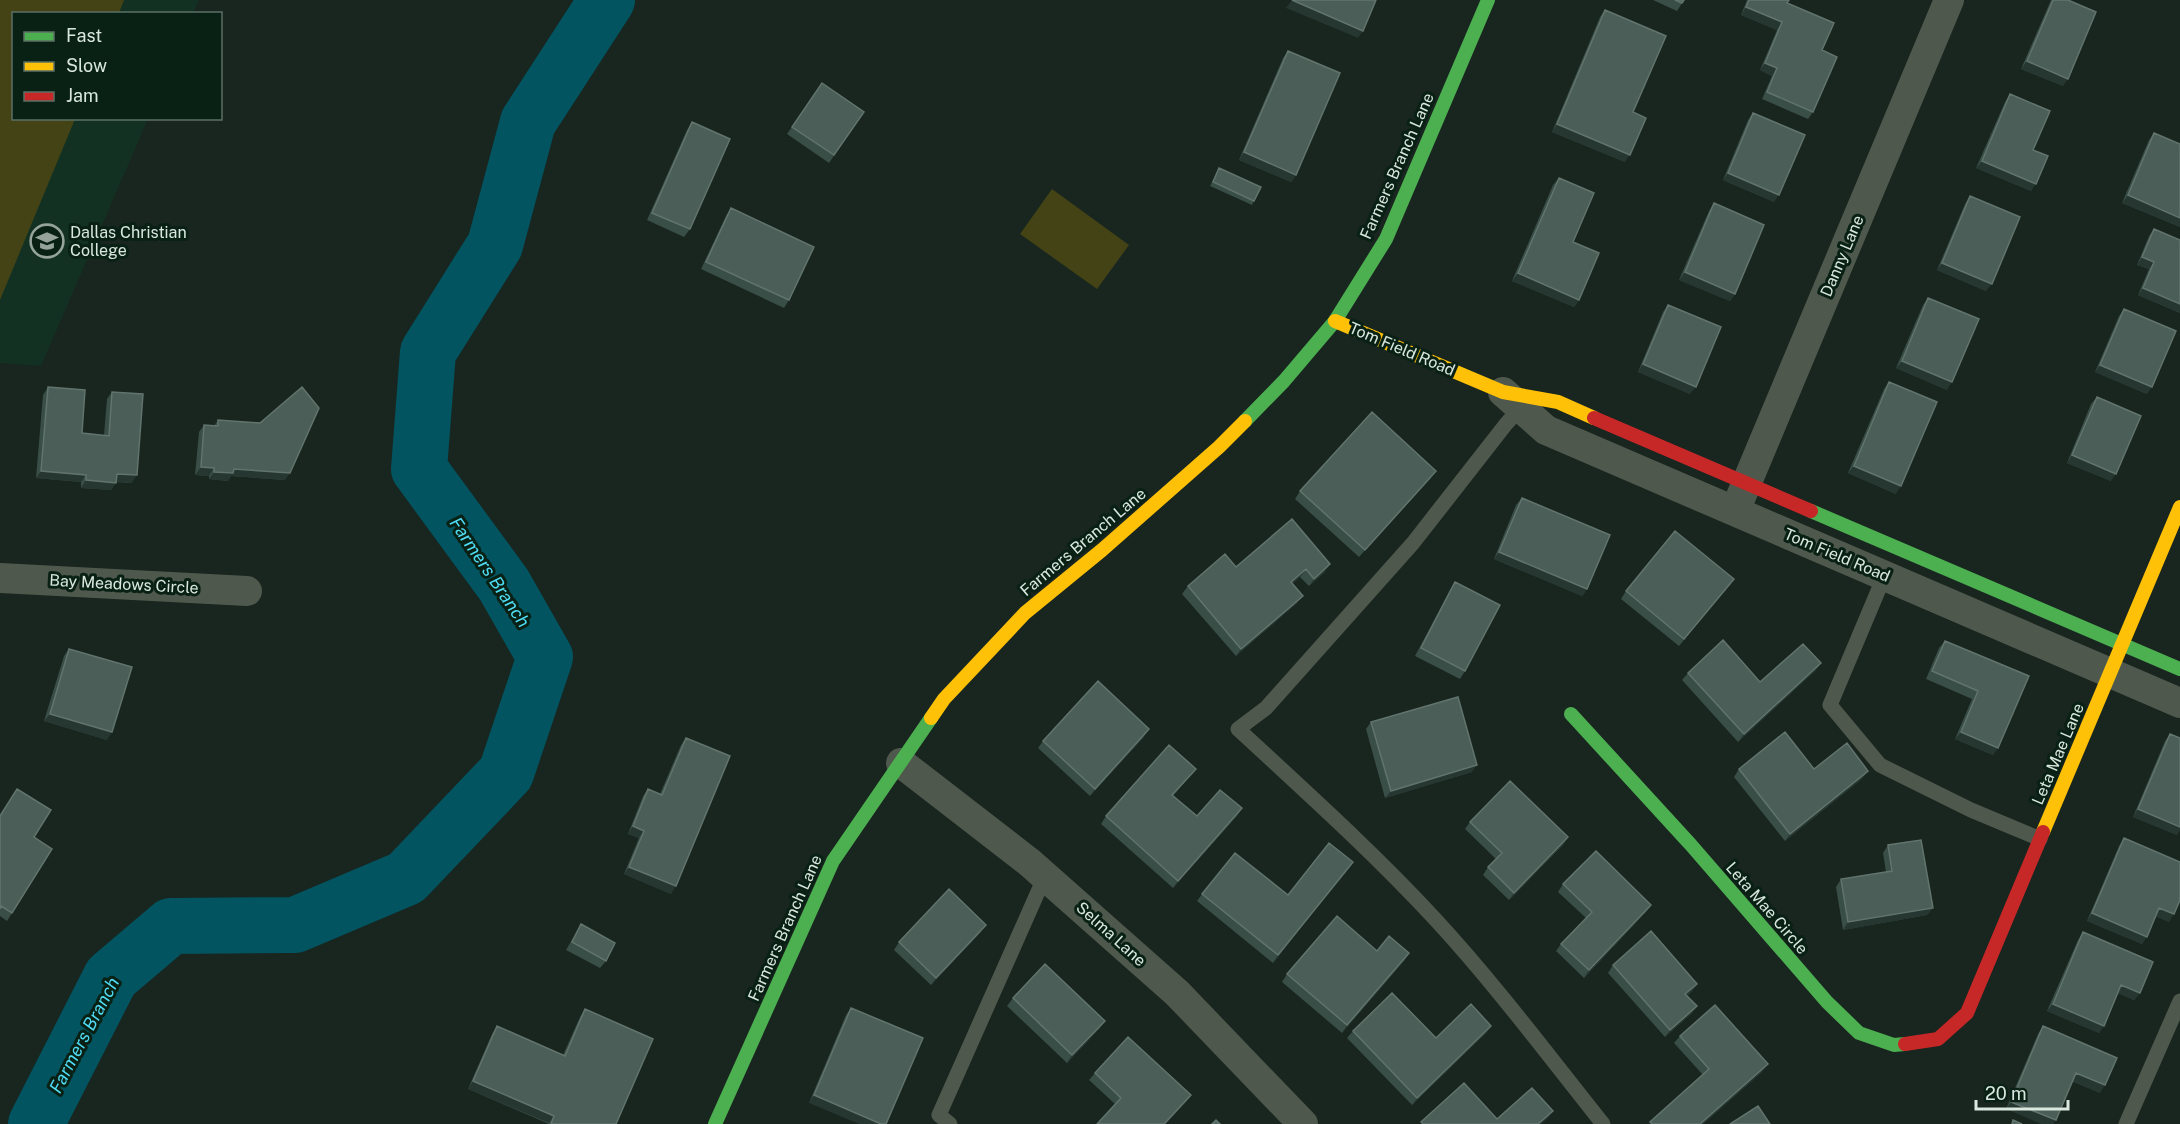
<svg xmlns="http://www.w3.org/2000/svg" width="2180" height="1124" viewBox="0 0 2180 1124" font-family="'Public Sans',sans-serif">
<rect width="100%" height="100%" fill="#19251f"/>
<path fill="#133122" d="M0,0H199L193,13L14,14V118L148,119L41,366L0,363Z"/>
<path fill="#434316" d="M0,0H124L119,13L14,14V118L75,119L0,300Z
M1052,189L1129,245L1097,289L1020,234Z"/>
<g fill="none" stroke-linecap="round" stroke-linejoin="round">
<path stroke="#025460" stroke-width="56" d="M36,1124L111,977L171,926L295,925L406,878L506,773L545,657L504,585L419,469L428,352L495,245L528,122L607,0"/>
<path stroke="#4f584c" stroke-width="15" d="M1524,404L1506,424L1413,543L1266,708L1238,729C1305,791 1373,852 1435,919C1495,984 1548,1055 1603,1124
M1886,572L1830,705L1880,765L1971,810L2040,839
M950,1124L939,1115L1045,876
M2126,1124L2180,1001"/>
<path stroke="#4f584c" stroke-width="30" d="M1503,392L1546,430L2180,703
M1737,506L1949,0
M0,578L247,591
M901,763L1029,862L1177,993L1303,1124"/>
<path stroke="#4caf50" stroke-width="14" d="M1245,421L1284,381L1335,321L1386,239L1488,0
M1811,511L2180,669
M1571,714L1691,845L1827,1002L1859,1033L1894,1045L1905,1044
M715,1124L833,861L931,718"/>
<path stroke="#ffc107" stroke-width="14" d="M1335,321L1503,392L1558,402L1594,418
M931,718L944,699L1025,613L1102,550L1219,447L1245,421
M2043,832L2180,507"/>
<path stroke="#c62828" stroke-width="14" d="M1594,418L1811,511
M1905,1044L1938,1039L1967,1013L2043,832"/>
</g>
<path fill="#3a4e48" d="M1653,0H1684L1677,11Z
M1747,0H1789L1787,3L1822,50L1813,112L1808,119L1762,99L1772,76L1760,70L1777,30L1741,15Z
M2051,0H2068L2063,86L2021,69Z
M1605,10L1633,112L1625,162L1552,132L1600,17Z
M1288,51L1296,175L1291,182L1239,160L1283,58Z
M822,83L864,112L829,163L787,134Z
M2010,94L2033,150L2031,191L1976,168L2005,102Z
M1753,113L1774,202L1723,180L1748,120Z
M692,122L690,229L684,237L647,220L687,130Z
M2154,133L2180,144V227L2122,203L2149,140Z
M1219,168L1254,201L1252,205L1210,186Z
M1559,178L1573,242L1579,300L1574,307L1512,281L1553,185Z
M1970,196L1986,291L1937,270L1965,204Z
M1714,203L1735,294L1730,301L1679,280L1709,211Z
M731,208L789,300L784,308L701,269L726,216Z
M2154,229L2180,313L2138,295L2149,269L2137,265L2149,236Z
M1928,298L1947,390L1896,368L1923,305Z
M1668,305L1690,394L1638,372L1663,312Z
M2124,309L2147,394L2095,372L2119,316Z
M1889,382L1896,494L1848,473L1884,389Z
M48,387L82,433L104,435L107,399L112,392L132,483L116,482L111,490L81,488V482L36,478L43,395Z
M2097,397L2111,481L2067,463L2091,404Z
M218,420L285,480L231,476L228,481L209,479V476L195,475L199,432L204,425L214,426Z
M1431,478L1359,557L1295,499L1300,491Z
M1522,498L1587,589L1582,596L1494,559L1516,505Z
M1292,519L1325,572L1309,586L1300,577L1292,584L1297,603L1236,656L1182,594L1188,586L1236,567Z
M1455,582L1465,671L1460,679L1415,656L1450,590Z
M1728,586L1679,646L1621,599L1626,591Z
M1945,641L2029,676L1993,755L1955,739L1972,699L1926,679L1939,648Z
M69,649L107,740L44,721L64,656Z
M1821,663L1815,671L1738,742L1682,680L1688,673L1760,682Z
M1371,722L1472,772L1385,798L1366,729Z
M2170,734L2177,835L2133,817L2165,741Z
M1144,737L1090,796L1038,748L1043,741Z
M686,738L671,894L624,874L639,838L628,834L643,796L648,789L660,794L681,745Z
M1196,769L1190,776L1173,796L1197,816L1242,808L1237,816L1173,888L1101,824L1106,816Z
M1739,769H1814L1863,778L1785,841L1734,777Z
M17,789L34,837L12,913L7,921L0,916V816Z
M1470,822L1568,837L1563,845L1509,900L1483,875L1488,867L1496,859L1465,829Z
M2124,838L2169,922L2156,916L2142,944L2087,921L2119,846Z
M1888,845L1933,908L1927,915L1843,930L1836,887L1841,879L1886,872L1883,853Z
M1347,869L1273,963L1197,901L1202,894L1288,895Z
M1563,884L1651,905L1646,912L1584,978L1556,951L1561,944L1586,918L1558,892Z
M581,924L606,961L600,968L566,950Z
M981,932L931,985L894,950L899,942Z
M2083,932L2140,993L2134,1000L2118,993L2099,1033L2047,1011L2078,940Z
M1409,953L1404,961L1342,1033L1282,982L1287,974Z
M1613,965L1697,984L1692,991L1687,996L1697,1006L1691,1014L1665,1037L1608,973Z
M1013,998L1100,1028L1067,1063L1007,1006Z
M851,1008L923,1038L809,1103L846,1015Z
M585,1009L616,1124H549L468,1089L492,1034L497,1026L563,1055L580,1017Z
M1491,1026L1486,1033L1412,1105L1347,1038L1353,1031L1436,1038Z
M2043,1026L2100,1093L2072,1081L2006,1109L2038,1034Z
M1680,1036L1762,1072L1703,1124H1649L1703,1075L1674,1043Z
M1095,1073L1186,1102L1115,1104L1089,1080Z"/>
<path fill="#263631" d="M1292,0L1363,31L1358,38L1286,8Z
M1746,7L1782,22L1777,30L1741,15Z
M2027,61L2068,79L2063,86L2021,69Z
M1765,63L1777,68L1772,76L1760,70Z
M1557,124L1630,155L1625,162L1552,132Z
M1244,152L1296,175L1291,182L1239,160Z
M1982,161L2036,184L2031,191L1976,168Z
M1728,173L1779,195L1774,202L1723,180Z
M2128,195L2180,218V227L2122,203Z
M2142,257L2154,262L2149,269L2137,265Z
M1942,263L1992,284L1986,291L1937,270Z
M1685,272L1735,294L1730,301L1679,280Z
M1518,273L1579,300L1574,307L1512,281Z
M2143,288L2180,304V313L2138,295Z
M1902,361L1952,382L1947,390L1896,368Z
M1643,364L1696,387L1690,394L1638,372Z
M2100,365L2152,387L2147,394L2095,372Z
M2072,455L2116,474L2111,481L2067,463Z
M1854,466L1901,486L1896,494L1848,473Z
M201,467L214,468L209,476L195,475Z
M234,469L290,473L285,480L231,476L228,481L209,479L214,472Z
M41,471L86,475L81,482L36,478Z
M1436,471L1431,478L1359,557L1365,550Z
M117,474L137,475L132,483L111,481Z
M86,480L116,483L111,490L81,488Z
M1499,552L1587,589L1582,596L1494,559Z
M1330,564L1325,572L1309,586L1314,579Z
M1306,569L1300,577L1286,589L1291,582Z
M1303,596L1297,603L1236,656L1241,649Z
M1821,663L1815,671L1738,742L1744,734Z
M50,714L112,732L107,740L44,721Z
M1149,729L1144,737L1090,796L1095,789Z
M1961,732L1998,748L1993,755L1955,739Z
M1477,765L1472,772L1385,798L1391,791Z
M1196,769L1190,776L1167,802L1172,795Z
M1868,771L1863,778L1785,841L1790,834Z
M1242,808L1237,816L1173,888L1178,881Z
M2138,809L2180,827V831L2177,835L2133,817Z
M633,826L644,831L639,838L628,834Z
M1568,837L1563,845L1509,900L1514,893Z
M1353,862L1347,869L1273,963L1278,955Z
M629,867L676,886L671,894L624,874Z
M1651,905L1646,912L1584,978L1589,970Z
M1933,908L1927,915L1843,930L1848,922Z
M2159,908L2174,914L2169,922L2154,916Z
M2092,913L2147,937L2142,944L2087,921Z
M986,925L981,932L931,985L936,978Z
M1409,953L1404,961L1342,1033L1347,1025Z
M1697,984L1692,991L1680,1001L1685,994Z
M2121,985L2140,993L2134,1000L2116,992Z
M2053,1004L2104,1026L2099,1033L2047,1011Z
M1697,1006L1691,1014L1665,1037L1670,1030Z
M1105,1021L1100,1028L1067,1063L1072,1055Z
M1491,1026L1486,1033L1412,1105L1417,1098Z
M1768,1064L1762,1072L1703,1124H1700Z
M2076,1073L2105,1085L2100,1093L2071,1080Z
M473,1081L554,1116L549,1123L468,1089Z
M814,1095L881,1124H859L809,1103Z
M1191,1095L1186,1102L1166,1124H1164Z
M2011,1102L2056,1120L2053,1124H2041L2006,1109Z
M1553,1111L1548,1118L1541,1124H1538Z"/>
<path fill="#4b5e58" stroke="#61746d" stroke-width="1.5" d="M1292,0H1376L1363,31Z
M1675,0H1684L1682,3Z
M1749,0H1789L1787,3L1834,23L1822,50L1837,57L1813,112L1767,92L1777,68L1765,63L1782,22L1746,7Z
M2053,0H2068L2096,12L2068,79L2027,61Z
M1605,10L1666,36L1633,112L1646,118L1630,155L1557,124Z
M1288,51L1340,73L1296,175L1244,152Z
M822,83L864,112L834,155L792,127Z
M2010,94L2050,111L2033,150L2048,156L2036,184L1982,161Z
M1753,113L1805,135L1779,195L1728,173Z
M692,122L730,139L690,229L652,213Z
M2154,133L2180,144V218L2128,195Z
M1219,168L1261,187L1254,201L1213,182Z
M1559,178L1594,193L1573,242L1599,253L1579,300L1518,273Z
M1970,196L2020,217L1992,284L1942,263Z
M1714,203L1764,225L1735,294L1685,272Z
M731,208L814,247L789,300L706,262Z
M2154,229L2180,240V304L2143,288L2154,262L2142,257Z
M1928,298L1979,319L1952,382L1902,361Z
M1668,305L1721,327L1696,387L1643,364Z
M2124,309L2176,331L2152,387L2100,365Z
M1889,382L1937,402L1901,486L1854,466Z
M48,387L85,390L82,433L109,436L112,392L143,394L137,475L117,474L116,483L86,480V475L41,471Z
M302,387L319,408L290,473L234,469L233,473L214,472V468L201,467L204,425L218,426V420L260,423Z
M2097,397L2141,416L2116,474L2072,455Z
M1372,412L1436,471L1365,550L1300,491Z
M1522,498L1610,535L1587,589L1499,552Z
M1292,519L1330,564L1314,579L1306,569L1291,582L1303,596L1241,649L1188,586L1225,554L1236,567Z
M1675,531L1734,579L1684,639L1626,591Z
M1455,582L1500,605L1465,671L1421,648Z
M1723,640L1760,682L1803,644L1821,663L1744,734L1688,673Z
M1945,641L2029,676L1998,748L1961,732L1978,691L1932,671Z
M69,649L132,667L112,732L50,714Z
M1098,681L1149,729L1095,789L1043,741Z
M1458,697L1477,765L1391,791L1371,722Z
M1785,732L1814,769L1847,743L1868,771L1790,834L1739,769Z
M2170,734L2180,738V827L2138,809Z
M686,738L730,756L676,886L629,867L644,831L633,826L648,789L662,795Z
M1169,745L1196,769L1172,795L1197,816L1220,790L1242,808L1178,881L1106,816Z
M1510,781L1568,837L1514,893L1488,867L1502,853L1470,822Z
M17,789L51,810L34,837L52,849L12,913L1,906L0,909V816Z
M2124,838L2180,862V900L2174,914L2159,908L2147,937L2092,913Z
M1921,840L1933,908L1848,922L1841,879L1892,871L1888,845Z
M1329,843L1353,862L1278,955L1202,894L1235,853L1288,895Z
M1596,851L1651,905L1589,970L1561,944L1592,912L1563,884Z
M949,889L986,925L936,978L899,942Z
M1337,916L1377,951L1389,936L1409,953L1347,1025L1287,974Z
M581,924L615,943L606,961L572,942Z
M1651,931L1697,984L1685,994L1697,1006L1670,1030L1613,965Z
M2083,932L2153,962L2140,993L2121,985L2104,1026L2053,1004Z
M1045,964L1105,1021L1072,1055L1013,998Z
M1392,993L1436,1038L1471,1004L1491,1026L1417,1098L1353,1031Z
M1715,1005L1768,1064L1700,1124H1653L1650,1122L1709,1069L1680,1036Z
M851,1008L923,1038L886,1124H881L814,1095Z
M585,1009L653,1039L616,1124H551L554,1116L473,1081L497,1026L565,1056Z
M2043,1026L2117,1058L2105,1085L2076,1073L2056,1120L2011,1102Z
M1128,1037L1191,1095L1164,1124H1097L1121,1098L1095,1073Z
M1464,1083L1497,1119L1532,1088L1553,1111L1538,1124H1423L1421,1122Z
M1758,1106L1770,1124H1730Z
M1216,1120L1220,1124H1212Z
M2013,1120L2022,1124H2012Z"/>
<defs>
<symbol id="university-ring" viewBox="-11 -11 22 22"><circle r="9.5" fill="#092115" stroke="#96a39b" stroke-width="1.5"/><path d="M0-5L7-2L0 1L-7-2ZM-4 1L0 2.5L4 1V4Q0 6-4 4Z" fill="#96a39b"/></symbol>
</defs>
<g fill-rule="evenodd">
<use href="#university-ring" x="28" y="222" width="38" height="38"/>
</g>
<g text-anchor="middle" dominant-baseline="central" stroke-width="6" stroke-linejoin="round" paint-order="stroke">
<g font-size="16" fill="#d9e7de" stroke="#092115">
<text transform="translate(1397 166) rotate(-66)">Farmers Branch Lane</text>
<text transform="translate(1842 256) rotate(-67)">Danny Lane</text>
<text transform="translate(1402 349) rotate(23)">Tom Field Road</text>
<text transform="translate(1083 542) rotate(-40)">Farmers Branch Lane</text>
<text transform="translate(1837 555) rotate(23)">Tom Field Road</text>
<text transform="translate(124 584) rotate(3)">Bay Meadows Circle</text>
<text transform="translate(2058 754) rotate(-67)">Leta Mae Lane</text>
<text transform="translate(1767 908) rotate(49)">Leta Mae Circle</text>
<text transform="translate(785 928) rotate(-66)">Farmers Branch Lane</text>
<text transform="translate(1111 934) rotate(42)">Selma Lane</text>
</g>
<g font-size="16" fill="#d9e7de" stroke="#092115" text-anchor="start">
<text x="70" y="232">Dallas Christian<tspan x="70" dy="18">College</tspan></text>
</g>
<g font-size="18" font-style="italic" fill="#4fdcf5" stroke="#092115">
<text transform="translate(490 572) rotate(56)">Farmers Branch</text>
<text transform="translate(84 1035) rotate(-62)">Farmers Branch</text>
</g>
</g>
<rect x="12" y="12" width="210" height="108" fill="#092115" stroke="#5c7065" stroke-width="1.5"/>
<rect x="24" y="32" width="30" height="9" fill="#4caf50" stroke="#5c7065" stroke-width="1.5"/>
<text x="66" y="42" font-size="18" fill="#d9e7de">Fast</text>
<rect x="24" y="62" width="30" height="9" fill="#ffc107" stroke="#5c7065" stroke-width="1.5"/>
<text x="66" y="72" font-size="18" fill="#d9e7de">Slow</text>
<rect x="24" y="92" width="30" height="9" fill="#c62828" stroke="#5c7065" stroke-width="1.5"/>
<text x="66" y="102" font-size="18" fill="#d9e7de">Jam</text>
<path d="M1976 1100v9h92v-9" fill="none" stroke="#d9e7de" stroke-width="3"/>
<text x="1985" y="1100" font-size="18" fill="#d9e7de" stroke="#092115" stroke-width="4.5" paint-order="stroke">20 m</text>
</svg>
